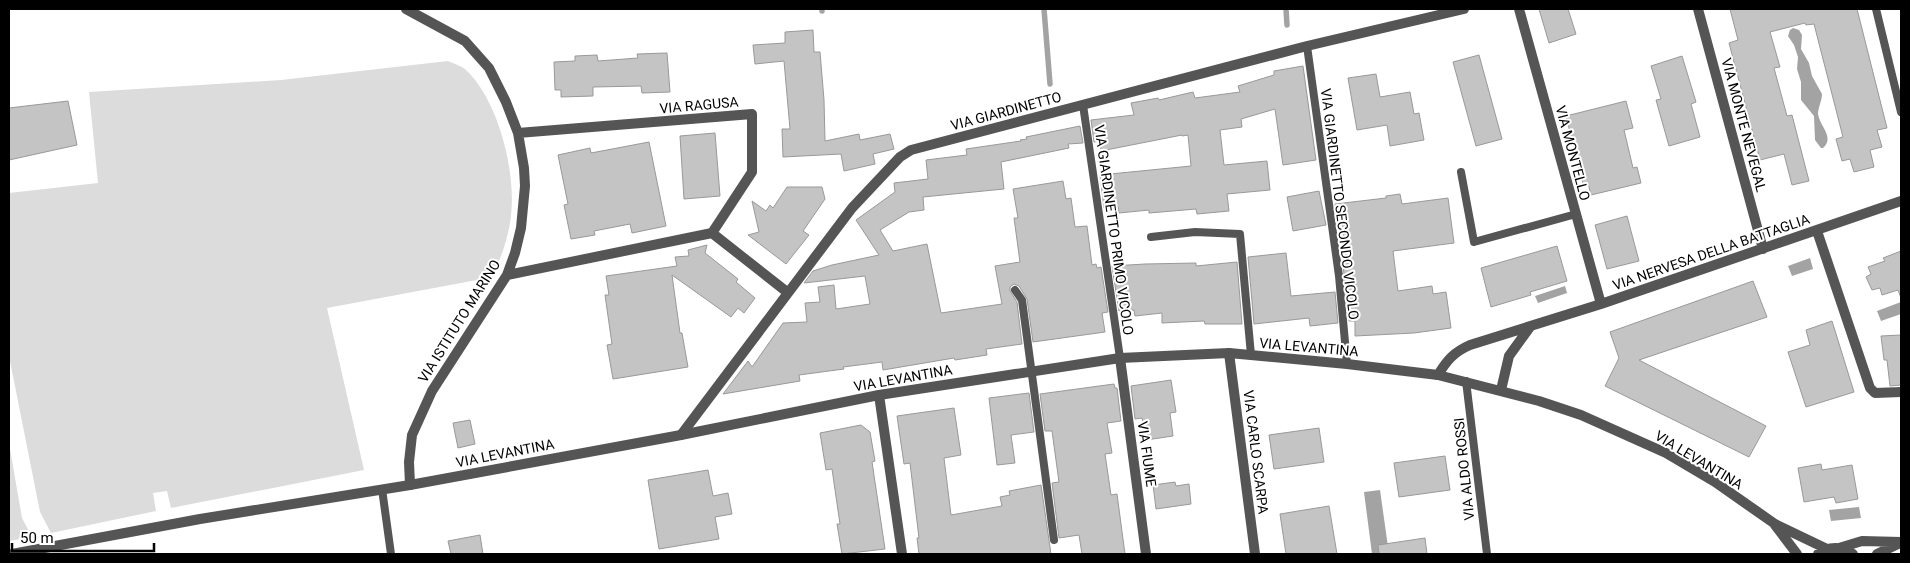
<svg xmlns="http://www.w3.org/2000/svg" width="1910" height="563" viewBox="0 0 1910 563" font-family="Roboto,sans-serif">
<rect width="100%" height="100%" fill="#fff"/>
<path fill="#dcdcdc" d="M448,61C455,64 464,67 468,72C499,103 516,172 511,215C509,237 501,256 493,277L327,308L364,470L171,508L167,491L153,493L156,511L51,533L40,512L9,356V193L98,183L89,92L281,80Z
M9,443L22,518L32,537L9,541Z"/>
<path fill="#a3a3a3" d="M1793,28L1799,30L1802,35L1801,49L1809,63L1812,76L1822,94C1822,101 1818,107 1818,114C1820,127 1835,137 1823,148H1821L1815,140L1814,116L1801,100V82L1797,69L1798,57L1794,45L1788,36L1790,30Z
M1810,258L1813,269L1792,276L1788,266Z
M1565,286L1567,293L1538,303L1535,296Z
M1901,302V314L1881,321L1877,311Z
M1380,490L1389,554H1372L1364,492Z
M1859,507L1861,518L1831,521L1829,510Z"/>
<g fill="none" stroke-linecap="round" stroke-linejoin="round">
<path stroke="#a3a3a3" stroke-width="5.5" d="M822,9V11
M1044,9L1050,84
M1286,9L1287,25"/>
</g>
<path fill="#c4c4c4" stroke="#999" d="M1539,9H1568L1576,34L1549,43Z
M1730,9H1857L1887,128L1877,130L1882,147L1870,150L1874,167L1854,172L1850,159L1842,161L1836,139L1843,137L1814,24L1806,25L1805,23L1770,32L1780,67L1774,68L1787,116L1792,115L1809,181L1792,185L1784,154L1760,160L1729,43L1738,40Z
M813,30L814,52H820L824,100L825,141L859,134L860,140L890,134L894,149L873,154L875,164L844,171L841,154L783,157L782,129H790L784,61L755,64L753,45L785,43V32Z
M667,53L670,92L642,93L641,86L593,87V96L561,97V90H555L554,62L575,61V56L597,55L598,61L638,58L637,54Z
M1479,55L1502,139L1476,146L1453,62Z
M1682,56L1696,102L1691,104L1700,137L1669,146L1656,100L1661,99L1651,66Z
M1303,66L1316,160L1283,165L1275,109L1241,119L1242,127L1220,130L1224,165L1267,161L1270,190L1227,194L1229,211L1197,214L1196,209L1149,213V210L1119,213L1118,207L1104,208L1100,175L1191,166L1188,135L1182,136V135L1101,151L1100,141L1094,142L1091,120L1134,115L1131,103L1158,98L1159,100L1193,92L1195,98L1240,92L1238,86L1274,75V71Z
M1376,74L1380,97L1410,92L1414,114L1419,113L1424,140L1390,146L1387,125L1357,130L1348,78Z
M68,101L77,145L9,160V108Z
M1626,101L1633,128L1624,130L1633,168L1637,167L1641,183L1591,195L1588,183L1583,184L1566,116Z
M1080,126L1083,143L1068,144L1069,148L1001,162L1004,189L923,197L924,210L909,212L880,230L893,251L927,244L941,313L1002,304L995,266L1020,262L1014,218H1018L1013,189L1063,181L1066,199L1071,198L1075,227L1087,226L1092,265L1096,264L1097,268L1101,267L1108,312L1102,313L1105,332L1033,342L1027,299L1019,286L1014,284L1010,287V291L1017,302L1022,344L986,349L987,355L955,360L954,358L883,370L882,362L843,367L844,369L799,375L800,381L723,394L748,361L752,367L783,323L807,322L805,303L820,302L818,287L834,285L836,309L870,304L865,276L804,283L813,271L832,265L879,255L856,220L895,192L894,183L928,179L926,160L967,155L966,149L1021,141L1020,140L1027,139L1026,137Z
M715,133L720,196L684,199L680,136Z
M649,142L666,226L632,233L630,224L594,231L595,235L571,239L564,205L568,204L558,155L590,148L591,153Z
M787,187H822L825,199L803,231L809,235L786,264L748,235L759,232L752,201L766,211L770,205L773,208Z
M1319,191L1326,225L1293,231L1287,197Z
M1400,194L1402,204L1448,198L1454,243L1393,251L1398,291L1432,286L1433,294L1446,292L1451,328L1414,333L1355,336V321H1349L1343,265L1347,264L1342,222L1337,223L1335,204L1386,198V196Z
M1627,216L1639,261L1607,269L1595,225Z
M707,245L705,253L738,279L736,282L755,298L744,313L738,308L731,317L672,275L680,333H682L688,367L613,379L607,345L612,344L605,295H609L606,276L677,266L675,257L689,256L688,250Z
M1557,246L1567,281L1530,292L1531,295L1491,307L1481,268Z
M1901,251V298L1898,290L1882,295L1880,288L1872,290L1866,277L1871,274L1868,267L1885,261L1883,258Z
M1286,253L1291,296L1335,292L1338,323L1310,326L1309,318L1254,324L1248,257Z
M1237,262L1242,324H1205L1204,321L1162,323V313L1135,316L1134,310L1119,311L1112,266L1145,264L1196,263V266Z
M1753,281L1767,317L1639,360L1766,426L1749,457L1605,386L1619,358L1610,332Z
M1832,321L1854,392L1806,407L1788,352L1810,345L1806,330Z
M1901,335V385L1890,386L1887,360H1884L1881,336Z
M1171,380L1176,412L1170,413L1173,436L1146,440L1142,418L1135,419L1131,386Z
M1114,384L1115,388H1117L1121,421L1107,423L1112,453L1105,454L1111,495L1117,494L1125,554H1082L1079,535L1059,538L1052,483L1059,482L1052,431H1045L1040,394Z
M1029,393L1034,432L1011,435L1015,463L997,465L989,398Z
M954,408L961,455L944,458L951,515L1002,506L1000,497L1010,495L1009,491L1041,485L1051,554H919L917,538H919L910,463L904,464L897,416Z
M470,420L475,444L458,448L453,423Z
M861,425L870,432L875,461L872,462L885,549L842,554L837,524H840L832,469L826,470L820,433Z
M1319,428L1324,462L1274,469L1269,435Z
M1445,456L1450,490L1399,497L1394,463Z
M1821,464L1822,470L1852,465L1858,499L1836,503L1834,497L1804,502L1798,468Z
M708,470L713,496L728,493L732,514L715,517L719,539L659,549L648,480Z
M1175,482L1176,486L1189,484L1191,504L1156,509L1153,485Z
M1329,506L1337,554H1286L1280,514Z
M480,535L483,554H451L448,541Z
M1425,538L1427,554H1379L1378,545Z"/>
<g fill="none" stroke-linecap="round" stroke-linejoin="round">
<path stroke="#555" stroke-width="8" d="M1876,9L1901,112
M1307,46L1339,276L1347,364
M1083,105L1120,358
M1461,172L1474,242L1576,214
M1151,237L1195,232L1240,234L1251,355
M1015,290L1022,300L1054,540
M1466,381L1487,554
M382,489L391,554"/>
<path stroke="#555" stroke-width="10" d="M406,9L465,41L489,68L506,102L518,133L524,168L525,186L521,228L515,253L507,275L432,391L412,435L409,462L410,485
M1519,9L1601,304
M1698,9L1763,249
M1817,231L1870,388L1875,393L1901,392
M712,233L787,292
M507,275L712,233L752,172V114L518,133
M1229,353L1255,554
M1120,358L1146,554
M1438,375C1447,360 1454,352 1470,345L1601,304L1901,201
M1501,390L1509,356L1530,327
M879,395L902,554
M681,435L852,208L900,157L911,150L1307,46L1464,9
M1839,548L1862,541L1901,542
M1877,554L1898,544"/>
<path stroke="#555" stroke-width="10" d="M1775,525L1797,554
M12,554L200,519L410,485L681,435L879,395L1120,358L1229,353L1347,364L1438,375L1539,401L1581,415L1666,453L1715,482L1775,524L1827,549
M1818,554C1828,546 1842,546 1853,554"/>
</g>
<g text-anchor="middle" dominant-baseline="central" stroke-width="4" stroke-linejoin="round" paint-order="stroke">
<g font-size="14" fill="#000" stroke="#fff">
<text transform="translate(699 105) rotate(-5)">VIA RAGUSA</text>
<text transform="translate(1006 111) rotate(-15)">VIA GIARDINETTO</text>
<text transform="translate(1744 125) rotate(75)">VIA MONTE NEVEGAL</text>
<text transform="translate(1573 153) rotate(75)">VIA MONTELLO</text>
<text transform="translate(1340 204) rotate(83)">VIA GIARDINETTO SECONDO VICOLO</text>
<text transform="translate(1114 230) rotate(82)">VIA GIARDINETTO PRIMO VICOLO</text>
<text transform="translate(1711 252) rotate(-19)">VIA NERVESA DELLA BATTAGLIA</text>
<text transform="translate(459 321) rotate(-58)">VIA ISTITUTO MARINO</text>
<text transform="translate(1309 347) rotate(5)">VIA LEVANTINA</text>
<text transform="translate(903 378) rotate(-10)">VIA LEVANTINA</text>
<text transform="translate(1256 452) rotate(83)">VIA CARLO SCARPA</text>
<text transform="translate(505 453) rotate(-11)">VIA LEVANTINA</text>
<text transform="translate(1147 454) rotate(82)">VIA FIUME</text>
<text transform="translate(1699 460) rotate(31)">VIA LEVANTINA</text>
<text transform="translate(1464 469) rotate(-96)">VIA ALDO ROSSI</text>
</g>
</g>
<rect width="1910" height="563" fill="none" stroke="#000000" stroke-width="20"/>
<path d="M12 543v8h142v-8" fill="none" stroke="#000000" stroke-width="2.5"/>
<text x="20" y="543" font-size="15" fill="#000000" stroke="#ffffff" stroke-width="4" paint-order="stroke">50 m</text>
</svg>
